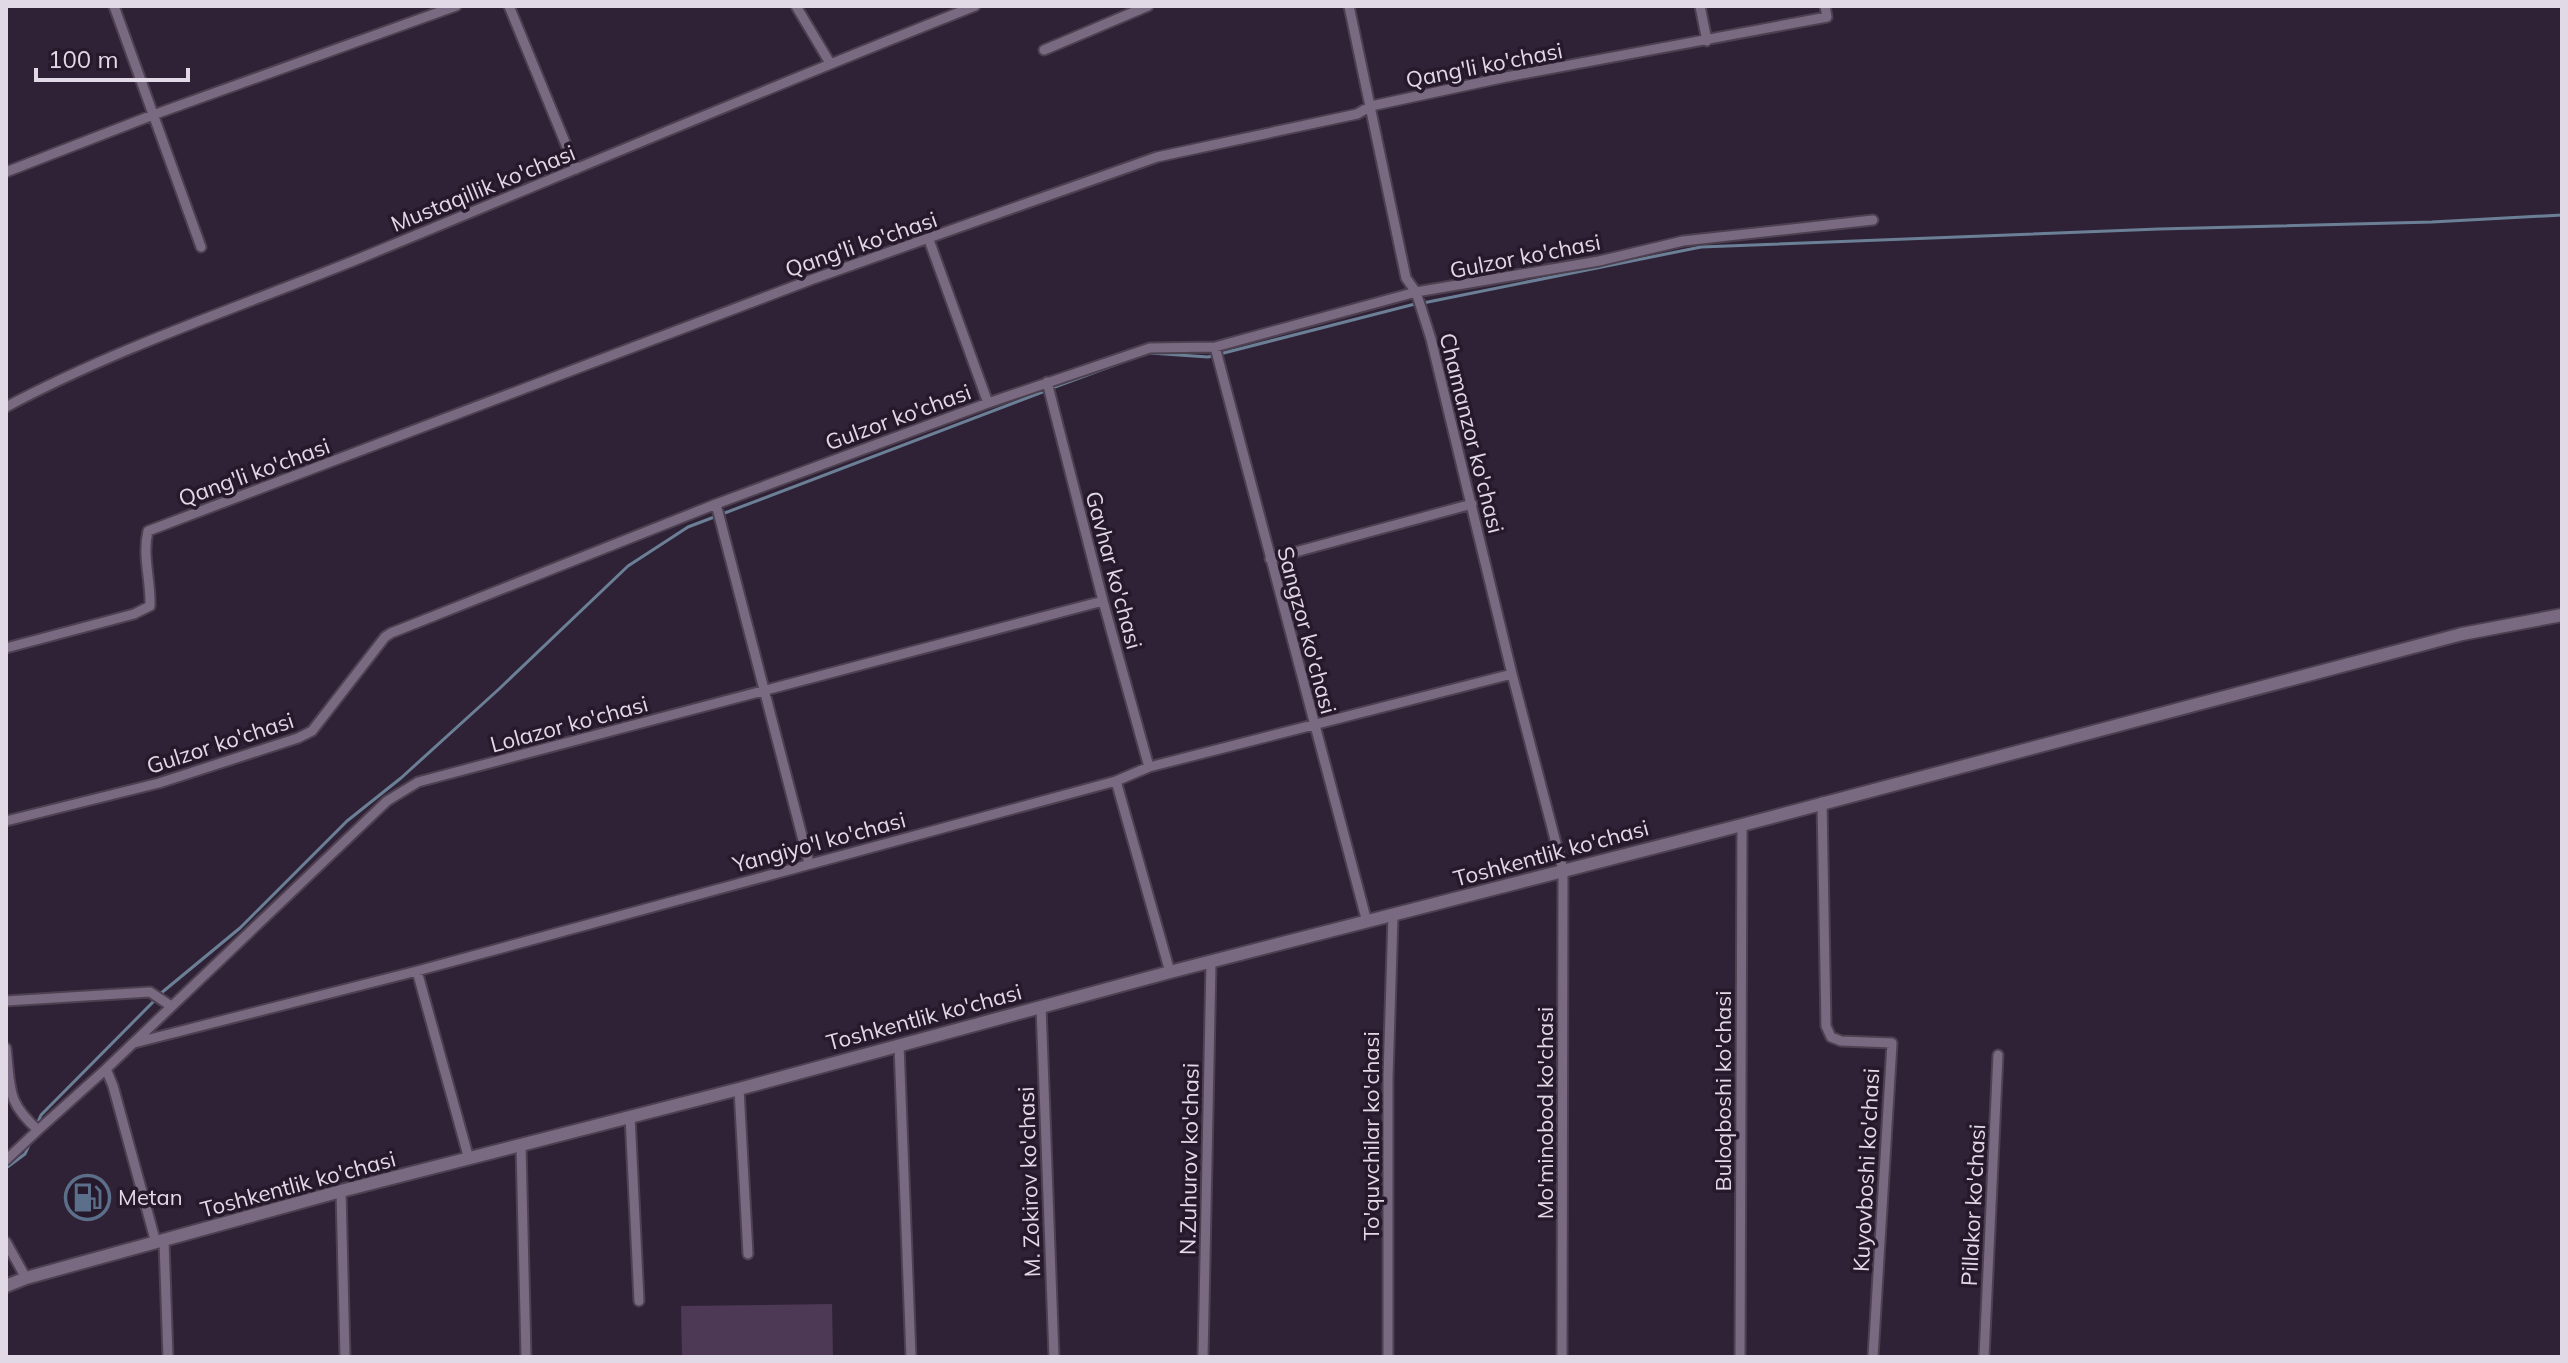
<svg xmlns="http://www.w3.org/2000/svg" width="2568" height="1363" viewBox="0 0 2568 1363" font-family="Mulish,sans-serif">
<rect width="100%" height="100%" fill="#302236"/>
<path fill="#4d3955" d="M832,1304L833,1357H682L681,1306Z"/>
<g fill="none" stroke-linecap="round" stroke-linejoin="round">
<path stroke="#6b8097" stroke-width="3" d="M1423,303L1701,247L2159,229L2432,222L2562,215
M1150,353L1208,357L1415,304
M1052,388L1120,363
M160,994L240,928L347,821L401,778L499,689L628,566L688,527L1045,391
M37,1124L41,1115L155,1000
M6,1168L25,1154L30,1143"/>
<defs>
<path id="street" d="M114,6L201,247
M509,6L576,169
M796,6L830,63
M1349,6L1406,278L1416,292L1431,339L1512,674L1563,870L1562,1357
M1700,6L1707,41
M1044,50L1148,6
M6,172L153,115L456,6
M929,240L988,403
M1215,347L1367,922
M1047,382L1103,601L1149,767
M6,407C118,347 245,305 363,257C567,173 770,87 975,6
M716,504L809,863
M1270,559L1472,504
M6,648L134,614L150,606C151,581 142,556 148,531L813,279L1157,157L1357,114L1371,106L1506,77L1827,17L1825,6
M1116,781L1170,972
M1822,802L1826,1026L1831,1037L1841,1041L1892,1043L1873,1357
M6,821L159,783L298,738L312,731L385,637L391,633L716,504L988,403L1150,348L1215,347L1416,292L1599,261L1683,241L1873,220
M417,971L469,1159
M6,1001L150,992L171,1006
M1041,1006L1054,1357
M134,1043L417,971L1116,781L1149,767L1512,674
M899,1045L911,1357
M6,1048C11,1090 6,1101 38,1130L6,1160
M739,1089L748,1254
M630,1116L639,1301
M38,1130L106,1069
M521,1146L526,1357
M341,1191L345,1357
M164,1241L168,1357
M6,1242L26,1278
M156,1243L113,1086L106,1069L387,801L418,782L1103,601
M1203,1357L1211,962
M1388,1357V1077L1393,916
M1740,1357L1742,825
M1984,1357L1998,1055"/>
<path id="secondary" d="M6,1286L26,1278L341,1191L739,1089L1170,972L1742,825L2462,634L2562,615"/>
</defs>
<use href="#street" stroke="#4d4151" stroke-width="13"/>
<use href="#secondary" stroke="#4d4151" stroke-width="16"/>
<use href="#street" stroke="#7a6a81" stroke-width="9"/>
<use href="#secondary" stroke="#7a6a81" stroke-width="12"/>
</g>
<defs>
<symbol id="fuel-ring" viewBox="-11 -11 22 22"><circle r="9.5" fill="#26192c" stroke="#5c6f8a" stroke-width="1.5"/><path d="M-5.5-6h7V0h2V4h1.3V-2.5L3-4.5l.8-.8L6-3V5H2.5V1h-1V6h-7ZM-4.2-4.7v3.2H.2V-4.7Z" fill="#5c6f8a"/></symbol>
</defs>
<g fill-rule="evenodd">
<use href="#fuel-ring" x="62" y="1172" width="51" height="51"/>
</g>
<g text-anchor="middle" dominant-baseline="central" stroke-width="7" stroke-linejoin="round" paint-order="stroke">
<g font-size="22" fill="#e2d9e6" stroke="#26192c">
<text transform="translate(1484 65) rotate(-11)">Qang'li ko'chasi</text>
<text transform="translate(483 188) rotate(-22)">Mustaqillik ko'chasi</text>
<text transform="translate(861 244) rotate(-19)">Qang'li ko'chasi</text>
<text transform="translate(1525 256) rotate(-11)">Gulzor ko'chasi</text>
<text transform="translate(898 417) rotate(-20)">Gulzor ko'chasi</text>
<text transform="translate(1472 433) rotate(76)">Chamanzor ko'chasi</text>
<text transform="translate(254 472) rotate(-20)">Qang'li ko'chasi</text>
<text transform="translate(1114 570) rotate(75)">Gavhar ko'chasi</text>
<text transform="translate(1307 630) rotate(75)">Sangzor ko'chasi</text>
<text transform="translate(569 724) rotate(-15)">Lolazor ko'chasi</text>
<text transform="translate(220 743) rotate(-18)">Gulzor ko'chasi</text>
<text transform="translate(819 842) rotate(-15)">Yangiyo'l ko'chasi</text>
<text transform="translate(1551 853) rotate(-15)">Toshkentlik ko'chasi</text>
<text transform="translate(924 1017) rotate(-15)">Toshkentlik ko'chasi</text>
<text transform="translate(1723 1091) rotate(-90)">Buloqboshi ko'chasi</text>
<text transform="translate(1545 1113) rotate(-90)">Mo'minobod ko'chasi</text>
<text transform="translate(1371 1136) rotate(-90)">To'quvchilar ko'chasi</text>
<text transform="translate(1189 1159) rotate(-89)">N.Zuhurov ko'chasi</text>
<text transform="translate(1866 1170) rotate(-87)">Kuyovboshi ko'chasi</text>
<text transform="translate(1029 1182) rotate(-92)">M. Zokirov ko'chasi</text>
<text transform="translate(298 1184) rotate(-15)">Toshkentlik ko'chasi</text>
<text transform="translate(1973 1205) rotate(-87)">Pillakor ko'chasi</text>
</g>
<g font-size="22" fill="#e2d9e6" stroke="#26192c" text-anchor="start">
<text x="118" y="1197">Metan</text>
</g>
</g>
<rect width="2568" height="1363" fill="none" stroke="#e2d9e6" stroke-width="16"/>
<path d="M36 68v12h152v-12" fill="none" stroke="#e2d9e6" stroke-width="4"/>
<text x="48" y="68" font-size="24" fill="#e2d9e6" stroke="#26192c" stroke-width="6" paint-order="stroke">100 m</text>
</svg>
